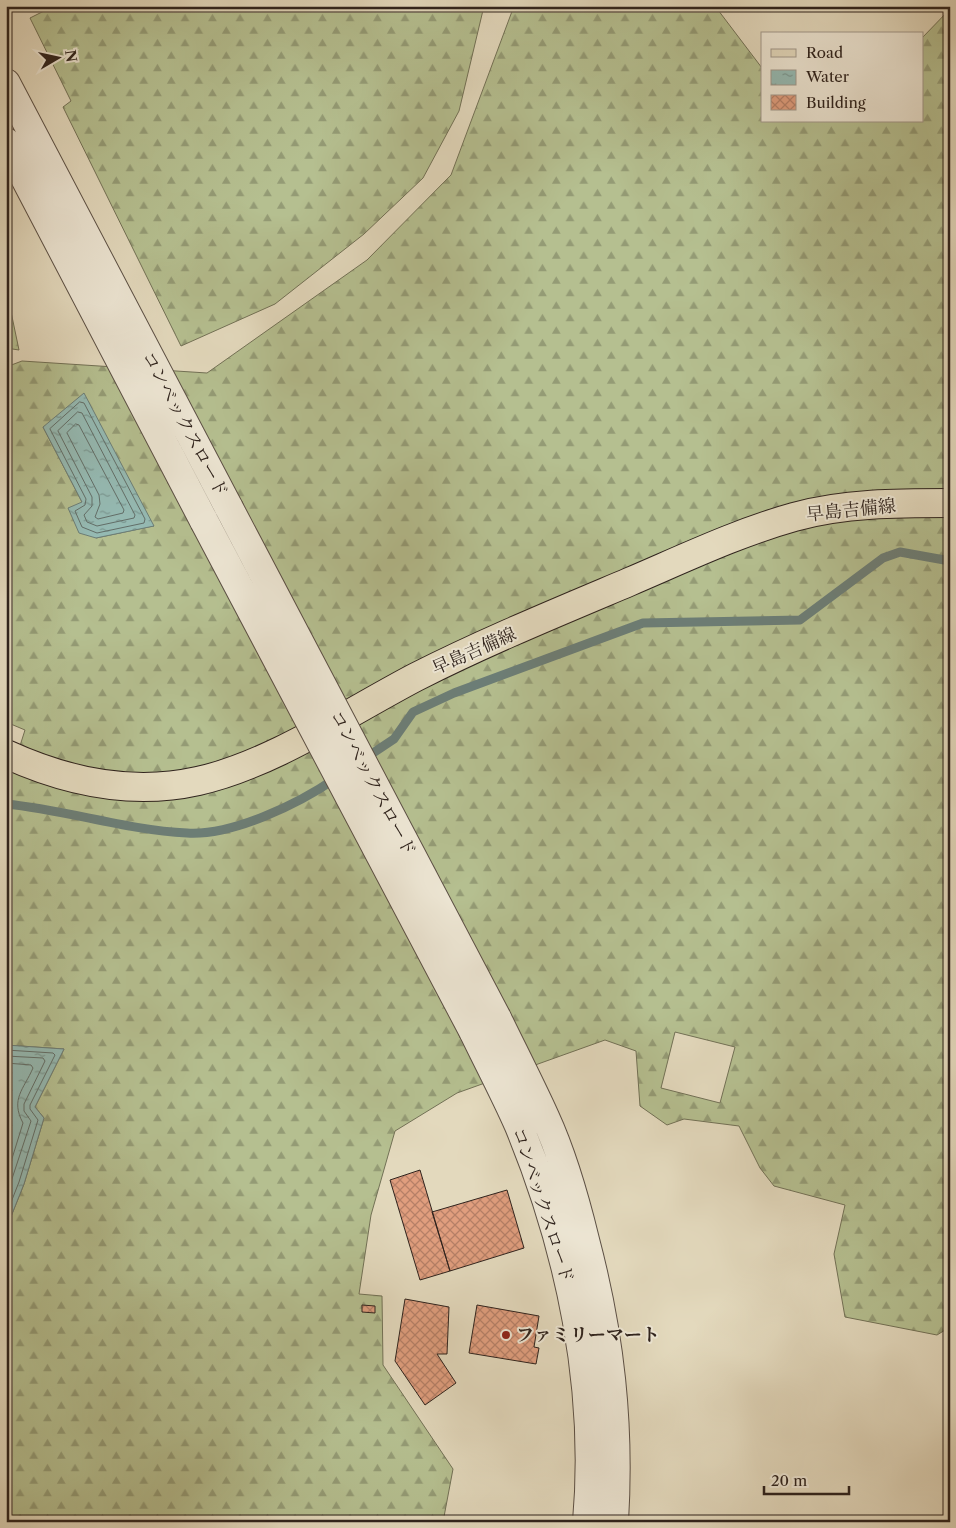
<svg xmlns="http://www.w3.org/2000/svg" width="956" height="1528" viewBox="0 0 956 1528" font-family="'Libre Caslon Text','Noto Serif JP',serif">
<defs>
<pattern id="forest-firs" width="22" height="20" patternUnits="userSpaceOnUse" patternTransform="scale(1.25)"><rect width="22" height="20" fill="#b5bf90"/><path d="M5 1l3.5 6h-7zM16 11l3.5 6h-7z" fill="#949b75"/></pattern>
<pattern id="water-ripples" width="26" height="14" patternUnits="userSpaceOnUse" patternTransform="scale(1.25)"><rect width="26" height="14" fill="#95bab3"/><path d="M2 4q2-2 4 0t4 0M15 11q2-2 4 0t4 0" fill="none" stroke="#7a9791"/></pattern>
<pattern id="building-cross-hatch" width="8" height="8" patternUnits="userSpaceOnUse" patternTransform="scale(1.25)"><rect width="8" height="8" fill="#e09e7e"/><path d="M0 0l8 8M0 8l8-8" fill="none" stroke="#b68067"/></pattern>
</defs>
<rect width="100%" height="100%" fill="#e3d9bd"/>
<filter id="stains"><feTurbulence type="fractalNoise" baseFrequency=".004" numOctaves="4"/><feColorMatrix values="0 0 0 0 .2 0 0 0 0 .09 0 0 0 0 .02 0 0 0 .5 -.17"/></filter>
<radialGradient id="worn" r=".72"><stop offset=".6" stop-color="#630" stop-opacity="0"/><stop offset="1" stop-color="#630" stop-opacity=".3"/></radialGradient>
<path fill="url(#forest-firs)" stroke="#727156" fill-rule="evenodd" d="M54,6H484L459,111L423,178L364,234L275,304L181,346L63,107L71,101L30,18Z
M514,6H715L762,68V121H922V38L950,9V1327L937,1335L845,1317L834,1254L845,1205L774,1186L760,1168L739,1126L684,1119L667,1125L640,1106L636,1051L605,1040L457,1093L395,1131L371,1215L359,1294L382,1296L383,1365L453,1469L443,1522H6V1229L24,1184L44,1118L35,1107L64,1049L6,1045V790L25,730L6,722V367L22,361L207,373L367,260L451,175ZM43,427L154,526H153L96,538L82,502ZM675,1032L735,1047L720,1103L661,1088Z
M6,288L19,350L6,348Z"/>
<path fill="url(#water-ripples)" stroke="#6c7e77" d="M84,393L154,526L96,538L79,533L68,508L82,502L43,427Z
M6,1045L64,1049L35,1107L44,1118L24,1184L6,1229Z"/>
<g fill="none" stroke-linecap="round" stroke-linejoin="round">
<path stroke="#626e68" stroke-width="1" d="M80,402L84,403L145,519L144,523L97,533L82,527L75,511L85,505L86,499L50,429Z
M78,412L82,413L135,515L134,518L97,526L87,522L84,515L92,506V497L58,431Z
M76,424L79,425L124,510L123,513L98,519L95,517L100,504L99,495L67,433Z
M6,1050L53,1053L55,1055L30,1105V1109L38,1120L19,1182L6,1215
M6,1056L43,1058L45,1061L24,1104V1111L31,1121L6,1197
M6,1063L31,1065L33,1068C24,1089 10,1099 23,1123L6,1178"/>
<path stroke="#6c7e77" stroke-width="9" d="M364,759L394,739L413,712L454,693L643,623L800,620L883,558L900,552L950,561
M6,804C67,810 126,830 187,833C233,836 300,803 336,778"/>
</g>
<path fill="url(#building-cross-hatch)" stroke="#2f231d" d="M420,1170L450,1271L420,1280L390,1180Z
M507,1190L524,1248L450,1271L432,1212Z
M405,1299L449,1307L447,1354H437L456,1383L425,1405L395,1361Z
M362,1305L375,1306V1313L362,1312Z
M477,1305L539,1316L534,1347L539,1348L536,1364L469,1353Z"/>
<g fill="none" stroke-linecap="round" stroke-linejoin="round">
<defs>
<path id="minor" d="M6,83L229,508
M6,142L204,521
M497,1018C513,1051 530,1084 545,1117C563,1156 575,1199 585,1240C610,1335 620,1424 614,1522
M473,1031C488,1062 505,1094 519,1126C570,1250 599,1387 587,1522"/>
<path id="major" d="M6,754C67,782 131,796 198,781C271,765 349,712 416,677C485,642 558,612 629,582C683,559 737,533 794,517C843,503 899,503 950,503"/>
</defs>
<use href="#minor" stroke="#5c5045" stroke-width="30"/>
<use href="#major" stroke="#2f231d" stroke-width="30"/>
<use href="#minor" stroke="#ede6d4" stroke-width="28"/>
<use href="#major" stroke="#e3d9bd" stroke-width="28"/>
<defs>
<path id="minor-bridge" d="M229,508L497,1018
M204,521L473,1031"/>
</defs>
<use href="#minor-bridge" stroke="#5c5045" stroke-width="30" stroke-linecap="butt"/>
<use href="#minor-bridge" stroke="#ede6d4" stroke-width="28"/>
</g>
<circle fill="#8f2418" stroke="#ede6d4" stroke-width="2" cx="506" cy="1335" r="5"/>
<g text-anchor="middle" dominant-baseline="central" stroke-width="4" stroke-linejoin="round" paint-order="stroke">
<g font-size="18" fill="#2f231d" stroke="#ede6d4">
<text transform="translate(185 424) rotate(62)">コンベックスロード</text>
<text transform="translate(851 510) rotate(-6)">早島吉備線</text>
<text transform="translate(474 651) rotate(-24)">早島吉備線</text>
<text transform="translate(373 783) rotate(62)">コンベックスロード</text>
<text transform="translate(543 1205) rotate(72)">コンベックスロード</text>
</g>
<g font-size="18" font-weight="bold" fill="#2f231d" stroke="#ede6d4" text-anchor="start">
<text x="516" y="1335">ファミリーマート</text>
</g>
</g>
<rect width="956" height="1528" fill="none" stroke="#e3d9bd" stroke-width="25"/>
<rect x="8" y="8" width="941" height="1513" fill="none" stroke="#2f231d" stroke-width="2.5"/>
<rect x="12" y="12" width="931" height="1503" fill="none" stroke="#2f231d"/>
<rect x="761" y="32" width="162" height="90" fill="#ede6d4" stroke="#a1988b"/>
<rect x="771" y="49" width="25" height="8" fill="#e3d9bd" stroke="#a1988b"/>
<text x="806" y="58" font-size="15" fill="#2f231d">Road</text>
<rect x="771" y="70" width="25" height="15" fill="url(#water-ripples)" stroke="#a1988b"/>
<text x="806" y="82" font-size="15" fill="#2f231d">Water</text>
<rect x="771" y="95" width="25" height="15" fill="url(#building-cross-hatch)" stroke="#a1988b"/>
<text x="806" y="108" font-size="15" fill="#2f231d">Building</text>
<g transform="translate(58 58) rotate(81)" stroke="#ede6d4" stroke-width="4" paint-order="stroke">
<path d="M0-4L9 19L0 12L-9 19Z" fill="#2f231d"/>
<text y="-8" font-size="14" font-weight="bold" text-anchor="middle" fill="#2f231d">N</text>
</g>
<path d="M764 1486v8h85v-8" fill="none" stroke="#2f231d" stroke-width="2.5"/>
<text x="771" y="1486" font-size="15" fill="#2f231d" stroke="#ede6d4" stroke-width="4" paint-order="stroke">20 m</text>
<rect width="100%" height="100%" filter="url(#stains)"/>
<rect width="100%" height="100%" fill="url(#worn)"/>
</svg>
